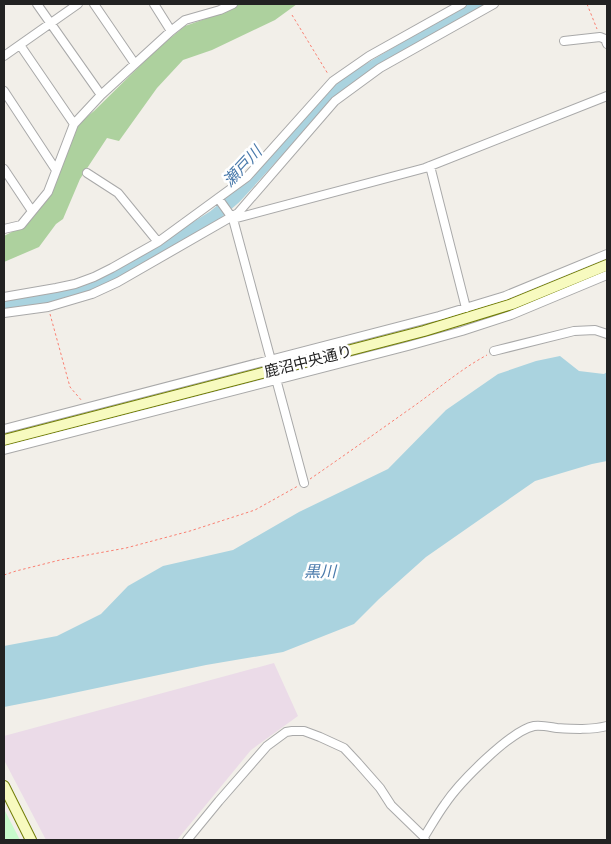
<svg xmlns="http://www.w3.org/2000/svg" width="611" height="844" viewBox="0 0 611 844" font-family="Inter,'Noto Sans JP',sans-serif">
<rect width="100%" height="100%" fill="#f2efe9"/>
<path fill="#ebdbe8" d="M274,663L298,716L251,750L177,840H46L4,760V736Z"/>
<path fill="#add19e" d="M240,4H297L275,20L212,50L183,60L157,88L119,141L107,138L80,179L63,219L56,224L39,247L4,262V236L27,224L64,160L78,124L94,111L157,49L185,26L219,14Z"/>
<path fill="#c8facc" d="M4,809L20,840H4Z"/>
<path fill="#aad3df" d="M560,356L579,371L604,374L607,372V461L592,464L535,481L426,557L379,599L354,624L283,652L206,665L45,699L4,707V646L57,636L101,614L128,586L163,566L233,550L299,512L388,469L446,410L498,374L536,361Z"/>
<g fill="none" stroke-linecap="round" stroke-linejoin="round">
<path stroke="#aad3df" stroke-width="12" d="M4,305L40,300L85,288L107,279L150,256L214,216L235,198L319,106L347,82L479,4"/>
<defs>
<path id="street" d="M37,4L101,95
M94,4L135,64
M154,4L171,31
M564,41L600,37L605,39L607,44
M20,45L74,124
M4,56L78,4
M4,91L56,170
M430,166L466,308
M4,169L32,211
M87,173L118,193L158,242
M218,198L233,219
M4,229L21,225L48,192L74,124L101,95L171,31L185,20L220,10L233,4
M4,297L56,288L75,284L94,277L112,268L158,242L247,177L333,81L369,56L462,4
M4,313L48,307L92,294L118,282L238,213L335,101L380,68L494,4
M494,351L574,331L595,330L607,334
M4,429L439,316L505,296L607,254
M4,450L408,346L462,331L511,315L607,275
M304,483L233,219L425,168L607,96
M424,837C431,826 437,815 445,804C459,783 510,731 534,726C542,725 550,727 557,728C574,729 591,730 607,726
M187,840L219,801L267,746L286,732L292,731H304L320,737L344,748L358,763L380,788L391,805L424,837L425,840"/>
<path id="secondary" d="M4,440L424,331L512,304L607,265
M4,786L31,840"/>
</defs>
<use href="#street" stroke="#a9a9a9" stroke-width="10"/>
<use href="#secondary" stroke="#707d05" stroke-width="12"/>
<path stroke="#fa8072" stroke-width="1" stroke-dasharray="2.5 2.5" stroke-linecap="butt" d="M587,4L597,29
M292,15L328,74
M50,314L70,387L82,401
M310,479C345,455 380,430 414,406C438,389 461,369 487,355
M4,575L16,571L60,560L126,548L190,531L255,510L298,486"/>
<use href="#street" stroke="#fff" stroke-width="8"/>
<use href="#secondary" stroke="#f7fabf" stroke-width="10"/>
</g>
<g text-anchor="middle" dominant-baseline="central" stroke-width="5" stroke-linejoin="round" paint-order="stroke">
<g font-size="15" fill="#222" stroke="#fff">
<text transform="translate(308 361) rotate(-14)">鹿沼中央通り</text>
</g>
<g font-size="16" font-style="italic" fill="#4a7aab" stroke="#fff">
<text transform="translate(242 166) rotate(-47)">瀬戸川</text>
<text x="320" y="571">黒川</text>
</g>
</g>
<rect width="611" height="844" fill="none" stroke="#222222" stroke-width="10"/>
</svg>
